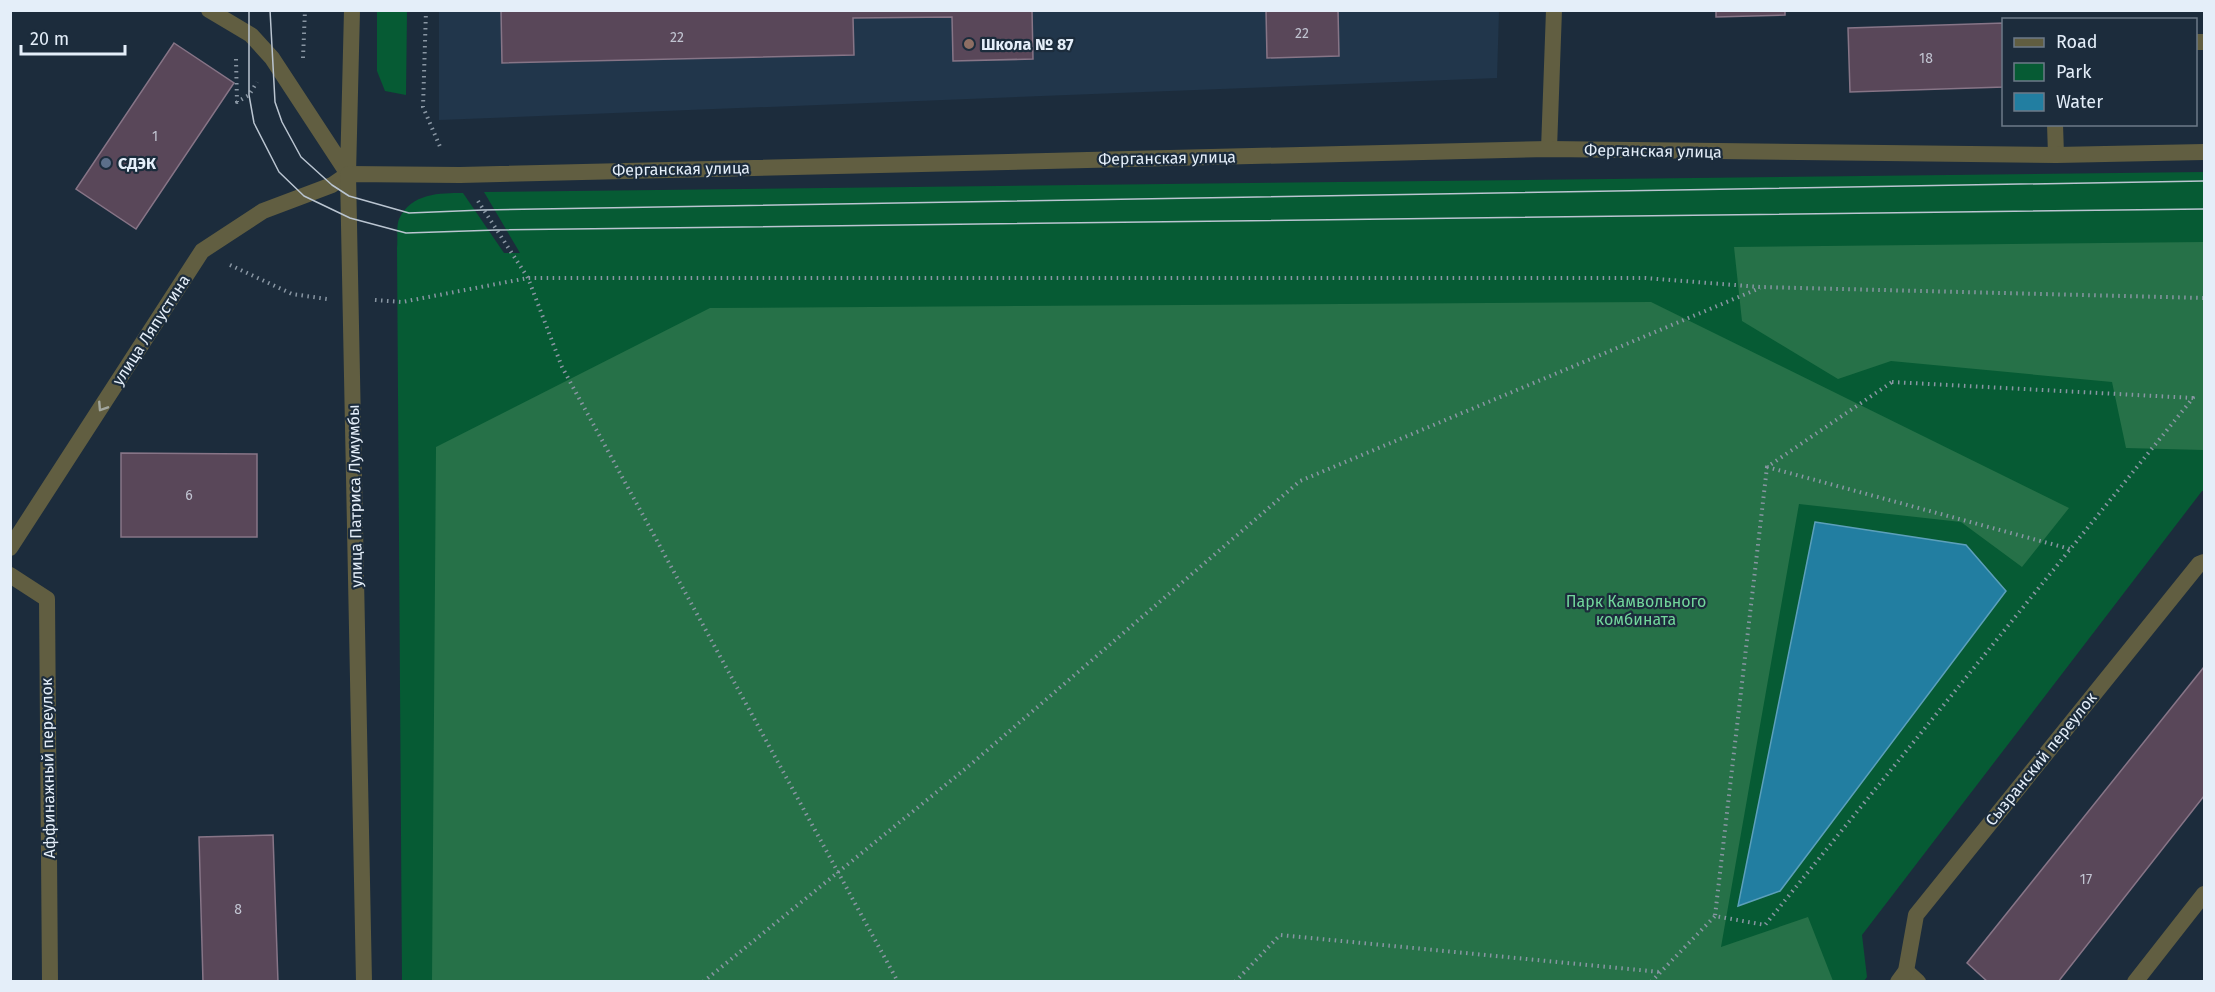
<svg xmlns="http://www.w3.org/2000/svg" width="2215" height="992" viewBox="0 0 2215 992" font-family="'Fira Sans',sans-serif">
<rect width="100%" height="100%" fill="#1c2c3c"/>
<path fill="#21364b" d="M439,11H1499L1497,78L439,120Z"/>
<path fill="#065b34" d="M377,11H407L406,95L385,91L377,71Z
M2204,172V491H2202L1862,935L1867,977L1864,981H402L397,248C398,239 396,226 399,219C411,193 440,193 463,193L504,253H520L484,192Z"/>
<path fill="#267148" d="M2204,242V450L2126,448L2112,382L1891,361L1838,379L1742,321L1734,247Z
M1651,302L2069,508L2022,567L1961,522L1799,504L1721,947L1808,917L1833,981H432L436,447L710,308Z"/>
<path fill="#227ea1" stroke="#5ca0bb" stroke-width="1.5" d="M1815,522L1966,545L2006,591L1780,891L1738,906Z"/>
<path fill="#594759" stroke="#877587" stroke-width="1.5" d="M501,10H1032L1033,59L953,61L952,17L853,18L854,55L502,63Z
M1266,10H1338L1339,56L1267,58Z
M1716,10H1785V15L1716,17Z
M2004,23V87L1850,92L1848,28Z
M174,43L234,83L136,229L76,189Z
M121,453L257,454V537H121Z
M2204,667V796L2058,982H1988L1967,963Z
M273,835L278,982H203L199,837Z"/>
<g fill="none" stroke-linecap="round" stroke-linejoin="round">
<path stroke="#8996a3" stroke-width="4" stroke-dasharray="1.5 4.5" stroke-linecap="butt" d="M426,10L423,107L441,149
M303,58L305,10
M236,59L237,102L249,95L257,82
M478,201L528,278L562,367L898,982
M230,265L292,294L327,299
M375,300L402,302L528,278H1645L1760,287L2204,298
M1892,382L2193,398L1765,925L1715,916L1767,467Z
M1767,467L2070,549
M703,982L970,765L1300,481L1760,288
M1235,982L1280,935L1660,972
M1651,982L1715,916"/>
<path stroke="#615e41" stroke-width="16" d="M2196,42H2204
M2055,124L2056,155
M1549,149L1554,10
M1906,971L1918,982
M2135,982L2204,894"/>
<path stroke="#615e41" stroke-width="16" d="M209,10L251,35L272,58L348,174
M348,174L352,10
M10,548L202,251L263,211L332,185L348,174
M10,575L47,599L50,982
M1898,982L1906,971L1916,915L2199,564L2204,562"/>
<path stroke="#615e41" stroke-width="16" d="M364,982L348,174L460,175L1549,149L2056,155L2204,152"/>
<path stroke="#bac5d1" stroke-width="1.5" d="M249,10V95L254,123L279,172L304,196L350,218L406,233L497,230L2204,209
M270,10L275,102L282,122L301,157L332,185L349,196L409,213L483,210L2204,181"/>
</g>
<defs><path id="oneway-chevron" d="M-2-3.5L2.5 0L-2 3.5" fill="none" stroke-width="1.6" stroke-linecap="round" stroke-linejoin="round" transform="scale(1.5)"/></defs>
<use stroke="#a2a69d" href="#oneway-chevron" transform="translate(102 407) rotate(123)"/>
<circle fill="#8d6e63" stroke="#1c2c3c" stroke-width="2" cx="969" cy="44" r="6"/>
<circle fill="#5c6f8a" stroke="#1c2c3c" stroke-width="2" cx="106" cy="163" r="6"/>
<g text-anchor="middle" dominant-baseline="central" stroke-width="4.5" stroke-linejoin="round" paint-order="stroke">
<g font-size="14" fill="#c1c4d1">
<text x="1302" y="33">22</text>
<text x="677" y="37">22</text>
<text x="1926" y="58">18</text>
<text x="155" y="136">1</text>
<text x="189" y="495">6</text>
<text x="2086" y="879">17</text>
<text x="238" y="909">8</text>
</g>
<g font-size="16" font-weight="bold" fill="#e4eef9" stroke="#1c2c3c" text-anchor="start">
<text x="981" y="44">Школа № 87</text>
<text x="118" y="163">СДЭК</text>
</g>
<g font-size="16" fill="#e4eef9" stroke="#1c2c3c">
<text transform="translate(1653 151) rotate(1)">Ферганская улица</text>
<text transform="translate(1167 158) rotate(-1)">Ферганская улица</text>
<text transform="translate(681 169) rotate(-1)">Ферганская улица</text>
<text transform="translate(151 330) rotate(-57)">улица Ляпустина</text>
<text transform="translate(355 496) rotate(-91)">улица Патриса Лумумбы</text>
<text transform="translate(2041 759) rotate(-51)">Сызранский переулок</text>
<text transform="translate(48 768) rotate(-91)">Аффинажный переулок</text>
</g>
<g font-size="16" fill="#72d79c" stroke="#1c2c3c">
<text x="1636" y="601">Парк Камвольного<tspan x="1636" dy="18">комбината</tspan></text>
</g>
</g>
<rect width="2215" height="992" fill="none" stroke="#e4eef9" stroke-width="24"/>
<rect x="2002" y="18" width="195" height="108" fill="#1c2c3c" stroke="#6c7a88" stroke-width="1.5"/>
<rect x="2014" y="38" width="30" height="9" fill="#615e41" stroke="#6c7a88" stroke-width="1.5"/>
<text x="2056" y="48" font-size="18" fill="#e4eef9">Road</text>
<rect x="2014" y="63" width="30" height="18" fill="#065b34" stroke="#6c7a88" stroke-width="1.5"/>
<text x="2056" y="78" font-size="18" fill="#e4eef9">Park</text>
<rect x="2014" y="93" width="30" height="18" fill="#227ea1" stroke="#6c7a88" stroke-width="1.5"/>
<text x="2056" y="108" font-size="18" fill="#e4eef9">Water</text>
<path d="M21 45v9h104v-9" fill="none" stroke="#e4eef9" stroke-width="3"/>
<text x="30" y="45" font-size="18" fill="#e4eef9" stroke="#1c2c3c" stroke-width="4.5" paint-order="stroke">20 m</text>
</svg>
